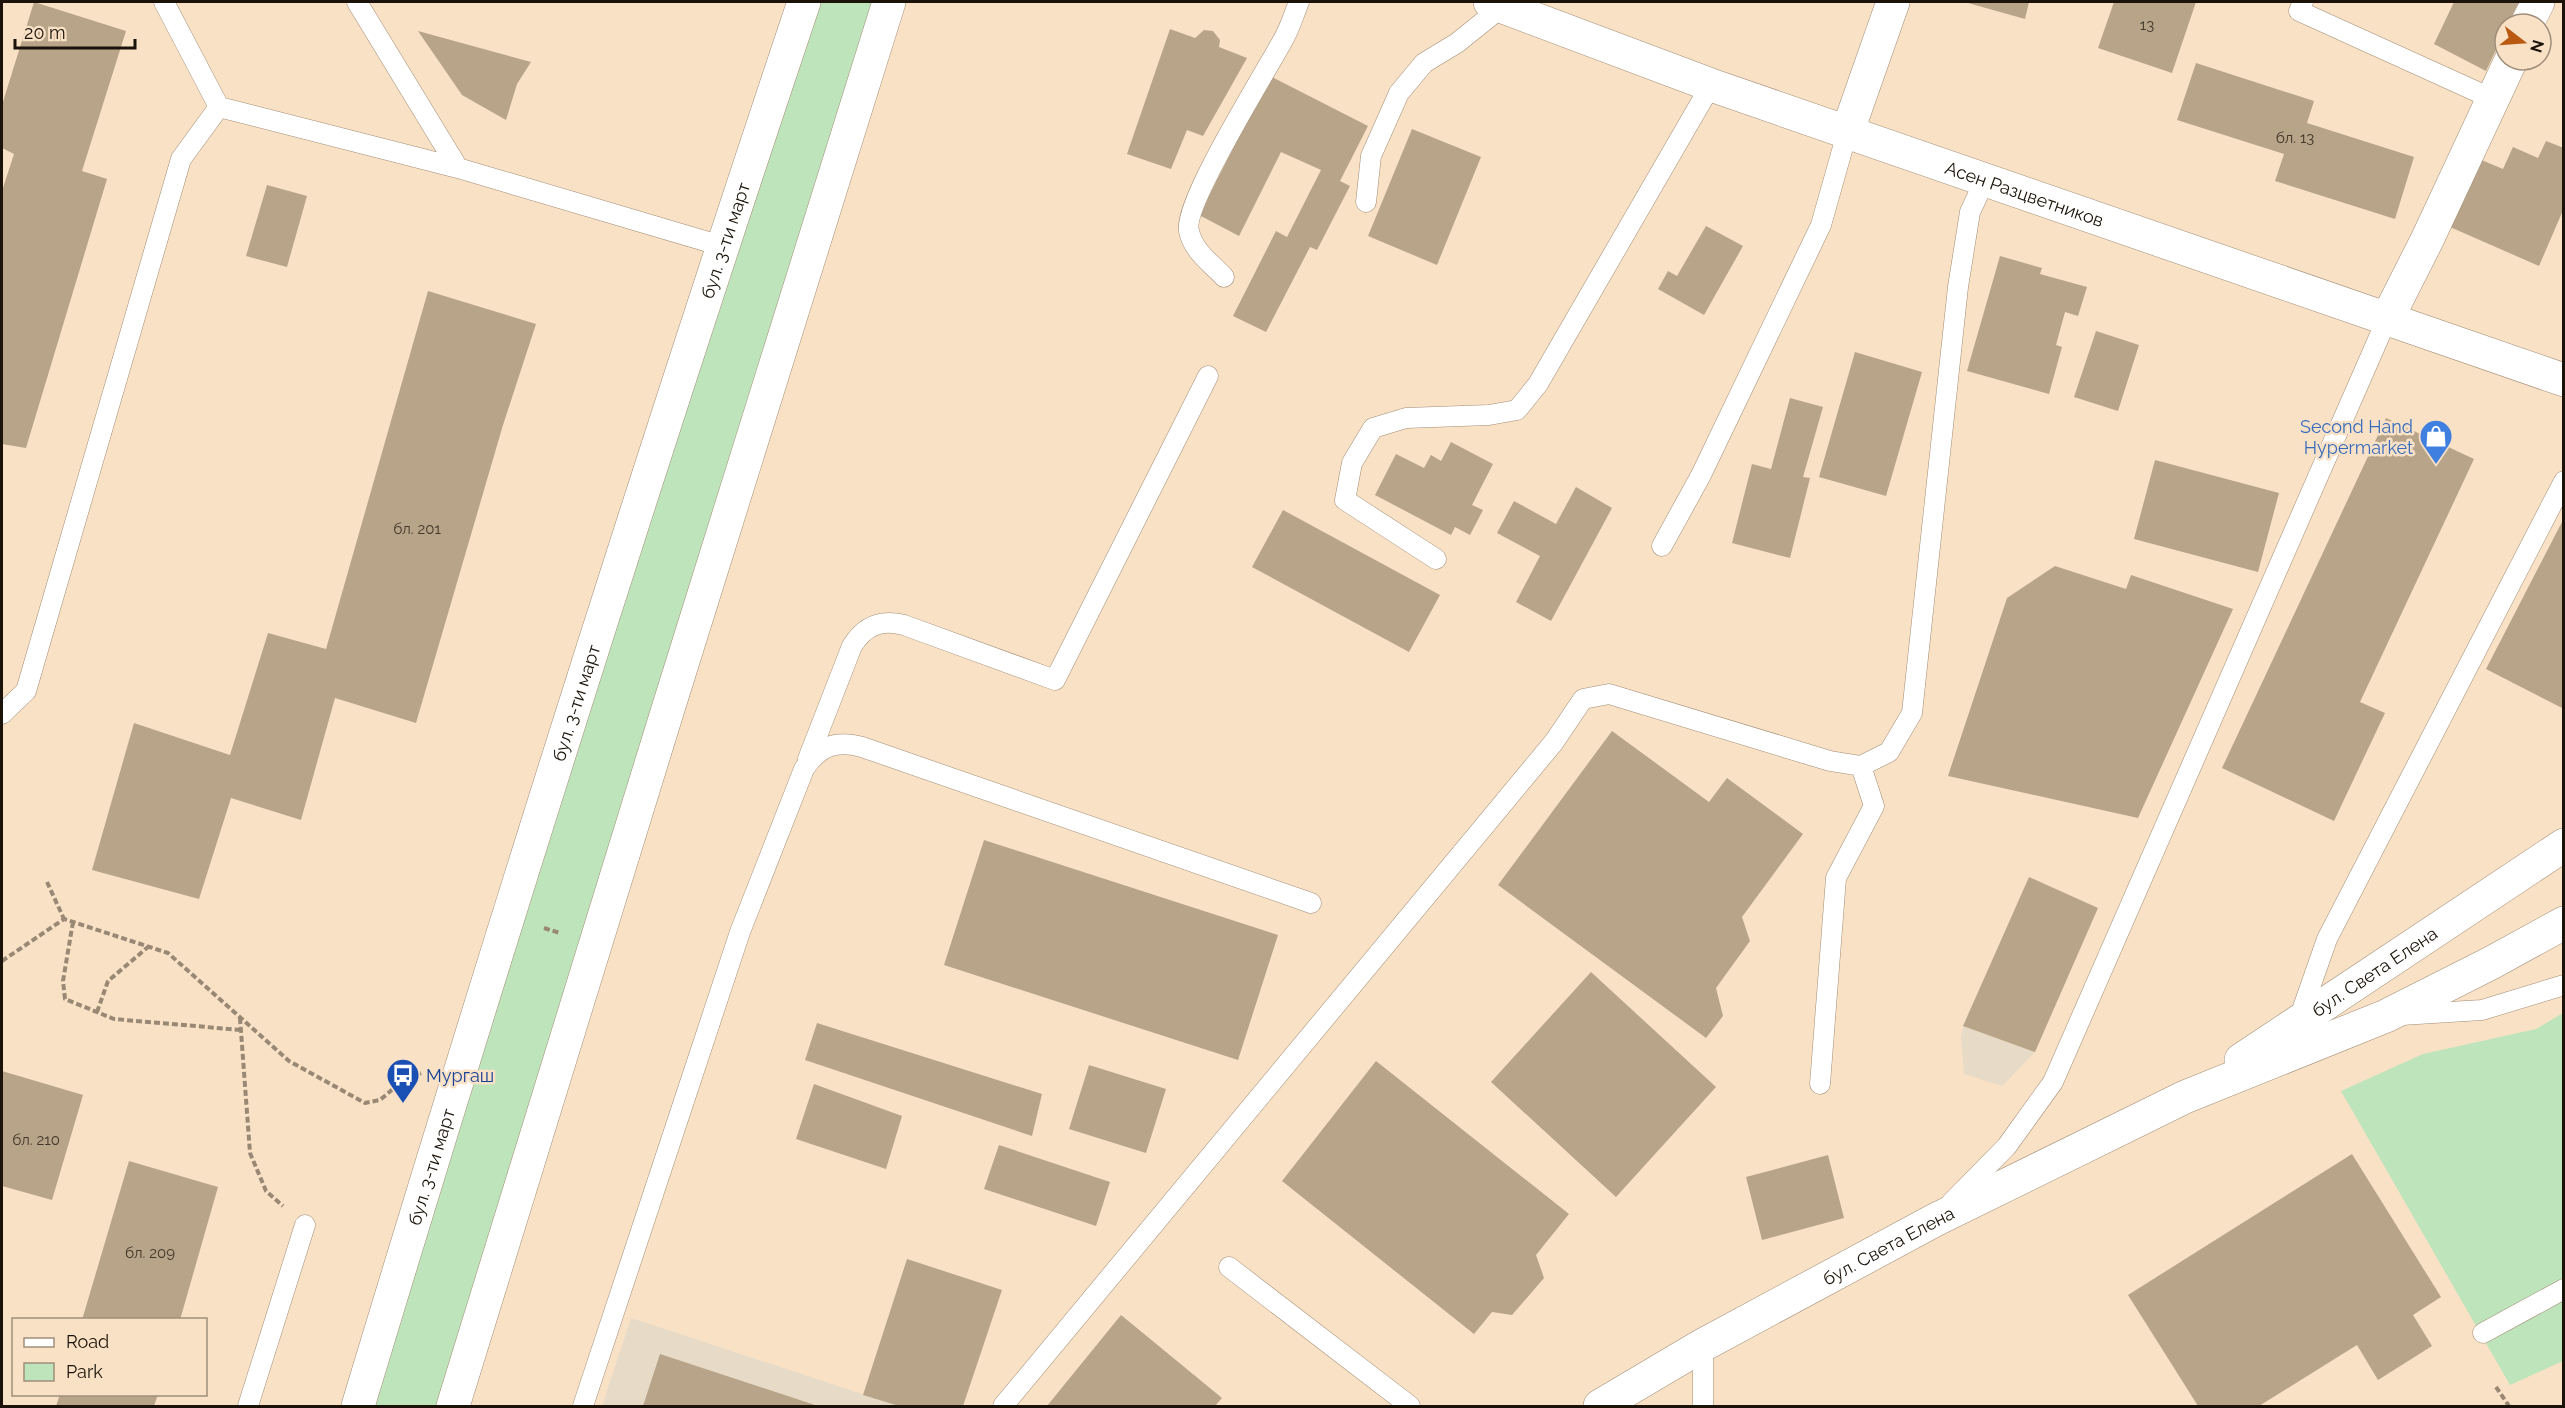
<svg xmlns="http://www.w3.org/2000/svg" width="2565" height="1408" viewBox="0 0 2565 1408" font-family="Raleway,sans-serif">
<rect width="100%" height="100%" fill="#f9e1c6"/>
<path fill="#e7dac6" d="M1963,1026L2035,1052L2002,1086L1964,1074L1961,1038Z
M631,1318L899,1406H602Z"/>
<path fill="#bee4bc" d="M805,2H889L453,1406H361Z
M2563,1013V1361L2510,1385L2341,1091L2423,1054L2536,1029Z"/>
<path fill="#b8a489" d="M34,2L126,31L82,171L107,179L26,448L2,444V191L14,154L2,148V105Z
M1968,2H2029L2025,19L1968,3Z
M2114,2H2196L2172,73L2098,48Z
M2454,2H2519L2508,24H2505V31L2486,71L2434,44Z
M1170,29L1195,38L1204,30L1213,31L1220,40L1219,47L1247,58L1203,136L1187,130L1171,169L1127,154Z
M418,31L531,62L517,84L506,120L462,95Z
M2196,63L2314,101L2307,123L2414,157L2395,219L2275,181L2284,154L2177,120Z
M1270,76L1368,126L1340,181L1350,186L1317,250L1310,247L1266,332L1233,316L1276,231L1287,237L1321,170L1281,152L1239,236L1199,215Z
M1412,129L1481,157L1437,265L1368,236Z
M2546,141L2564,148V208L2539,266L2450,227L2479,159L2503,169L2513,147L2538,158Z
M267,185L307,196L287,267L246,256Z
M1706,226L1743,246L1704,315L1658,289L1668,271L1677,276Z
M2000,256L2042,268L2040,274L2087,287L2078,316L2065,312L2056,345L2062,347L2049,394L1967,371Z
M428,291L536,324L503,425L416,723L335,698L301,820L231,798L199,899L92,870L134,723L230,755L268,633L326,649Z
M2096,331L2139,345L2118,411L2074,397Z
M1855,352L1922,372L1886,496L1819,477Z
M1790,398L1823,407L1803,477L1810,478L1790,558L1732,543L1752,464L1771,469Z
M2386,418L2474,459L2360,702L2385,713L2334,821L2222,768Z
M1451,442L1493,464L1472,505L1483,510L1470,535L1455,527L1451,535L1375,495L1396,454L1424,468L1431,455L1441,461Z
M2155,460L2279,493L2258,572L2134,539Z
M1576,487L1612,508L1551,621L1516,602L1540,556L1497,533L1514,501L1556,524Z
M1283,510L1440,595L1409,652L1252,567Z
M2564,518V709L2486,669Z
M2055,566L2126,589L2131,575L2233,609L2138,818L1948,776L2007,598Z
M1612,731L1709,802L1727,778L1803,834L1742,917L1750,941L1716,988L1723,1016L1706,1038L1498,885Z
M984,840L1278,935L1238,1060L944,965Z
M2029,877L2098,908L2035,1052L1963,1026Z
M1591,972L1716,1087L1616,1197L1491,1082Z
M817,1023L1042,1094L1032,1136L805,1060Z
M1376,1061L1569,1214L1536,1255L1544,1278L1512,1315L1492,1312L1474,1334L1282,1181Z
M1089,1065L1166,1089L1146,1153L1069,1129Z
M2,1071L83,1095L52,1200L2,1186Z
M814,1084L902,1116L886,1169L796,1139Z
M999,1145L1110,1182L1096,1226L984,1189Z
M2352,1154L2441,1297L2413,1315L2432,1346L2378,1380L2357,1345L2259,1406H2198L2128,1295Z
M1828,1155L1844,1218L1762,1240L1746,1177Z
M129,1161L218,1187L180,1320H82Z
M907,1259L1002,1290L963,1406H899L863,1395Z
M1121,1315L1222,1398L1215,1406H1047Z
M660,1354L818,1406H643Z
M60,1394H158L154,1406H56Z"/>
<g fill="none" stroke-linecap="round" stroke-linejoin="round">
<defs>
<path id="service" d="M164,2L219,107
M357,2L458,168
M2303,2L2299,11L2493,99
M1366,202L1371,156L1399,93L1424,63L1457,43L1503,6
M1224,277C1211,263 1193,251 1189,231C1182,205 1267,70 1283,40C1290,28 1294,14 1299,2
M1662,546L1701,475L1821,225L1847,133
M1436,559L1345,500L1352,463L1373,428L1406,418L1489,415L1517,410L1538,384L1711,85
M2,714L26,691L181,159L219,107L458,168L722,246
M808,759L852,646C865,625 881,619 904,625L1055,680L1208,376
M2401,1015L2482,1010L2564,985
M2299,1019L2327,939L2564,481
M1820,1084L1836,878L1874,806L1861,766
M1951,1203L2007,1146L2053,1082L2387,319
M1229,1267L1410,1406
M2483,1333L2564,1289
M248,1406L305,1225
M583,1406L740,932L804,769C819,746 836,740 862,747L1311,903
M1003,1406L1554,742L1583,699L1609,694L1830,761L1861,766L1889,752L1912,713L1958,287L1970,212L1985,180
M1703,1406V1345"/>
<path id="minor" d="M2527,24L2538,2
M1847,133L1893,2
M2387,319L2427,240L2511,60"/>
<g id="tertiary">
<path id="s1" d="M1490,2L1711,85L2564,380"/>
<path id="s2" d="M2241,1060L2564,845"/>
<path id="s3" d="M358,1406C500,936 648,467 804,2"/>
<path d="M453,1406L668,709L889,2"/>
<path id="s4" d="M1600,1406L1703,1345L1935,1220L2185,1097L2386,1016L2491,963L2564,923"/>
</g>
</defs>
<use href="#service" stroke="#a28d74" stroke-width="21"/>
<use href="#minor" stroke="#a28d74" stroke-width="34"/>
<use href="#tertiary" stroke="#a28d74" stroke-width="34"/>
<path stroke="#998874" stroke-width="4" stroke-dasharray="6 3" stroke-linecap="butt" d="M47,882L64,919
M73,922L63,981L65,999L114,1019L241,1030
M544,928L560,933
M2,961L64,919L168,953L289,1061L365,1103L380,1100L400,1083L421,1073
M97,1012L108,981L148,947
M240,1018L250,1153L266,1191L283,1206
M2496,1387L2509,1406"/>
<use href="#service" stroke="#fff" stroke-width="20"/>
<use href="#minor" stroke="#fff" stroke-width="33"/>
<use href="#tertiary" stroke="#fff" stroke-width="33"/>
</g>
<defs>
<symbol id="shop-pin" viewBox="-11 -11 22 30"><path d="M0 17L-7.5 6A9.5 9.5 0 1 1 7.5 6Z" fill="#3f7fe0" stroke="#f9e1c6"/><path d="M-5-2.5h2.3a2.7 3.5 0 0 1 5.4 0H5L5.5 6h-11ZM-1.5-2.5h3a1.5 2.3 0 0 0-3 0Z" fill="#fff"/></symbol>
<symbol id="bus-pin" viewBox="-11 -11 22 30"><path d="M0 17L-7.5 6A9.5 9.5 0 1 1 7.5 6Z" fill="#1a4fb4" stroke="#f9e1c6"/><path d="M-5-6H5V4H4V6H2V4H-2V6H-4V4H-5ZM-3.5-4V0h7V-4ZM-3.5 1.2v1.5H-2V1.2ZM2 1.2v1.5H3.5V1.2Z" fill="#fff"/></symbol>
</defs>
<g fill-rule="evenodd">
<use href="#shop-pin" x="2417" y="417" width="38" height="52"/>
<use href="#bus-pin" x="384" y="1056" width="38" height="52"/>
</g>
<g text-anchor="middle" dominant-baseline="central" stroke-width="5" stroke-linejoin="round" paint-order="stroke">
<g font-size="15" fill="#423729">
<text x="2147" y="25">13</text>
<text x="2295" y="138">бл. 13</text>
<text x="417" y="529">бл. 201</text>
<text x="36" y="1140">бл. 210</text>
<text x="150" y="1253">бл. 209</text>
</g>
<g font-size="18" fill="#1b1309" stroke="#f9e1c6">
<text stroke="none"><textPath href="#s1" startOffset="568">Асен Разцветников</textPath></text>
<text stroke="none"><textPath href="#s3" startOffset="1222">бул. 3-ти март</textPath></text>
<text stroke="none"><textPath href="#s3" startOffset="736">бул. 3-ти март</textPath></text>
<text stroke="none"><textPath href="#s2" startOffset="160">бул. Света Елена</textPath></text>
<text stroke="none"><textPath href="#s3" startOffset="250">бул. 3-ти март</textPath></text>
<text stroke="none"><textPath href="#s4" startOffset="330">бул. Света Елена</textPath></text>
</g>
<g font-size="18" fill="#366cbe" stroke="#f9e1c6" text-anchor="end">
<text x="2413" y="426">Second Hand<tspan x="2413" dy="21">Hypermarket</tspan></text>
</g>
<g font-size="18" fill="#164399" stroke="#f9e1c6" text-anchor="start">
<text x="426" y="1075">Мургаш</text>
</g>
</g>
<rect width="2565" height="1408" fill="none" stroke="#1b1309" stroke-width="6"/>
<rect x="12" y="1318" width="195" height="78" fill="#f9e1c6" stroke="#a08f7a" stroke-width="1.5"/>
<rect x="24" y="1338" width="30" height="9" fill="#ffffff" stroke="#a08f7a" stroke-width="1.5"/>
<text x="66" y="1348" font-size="18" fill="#1b1309">Road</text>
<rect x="24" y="1363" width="30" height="18" fill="#bee4bc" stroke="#a08f7a" stroke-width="1.5"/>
<text x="66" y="1378" font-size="18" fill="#1b1309">Park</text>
<g transform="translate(2523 42) rotate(107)"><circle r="28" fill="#f9e1c6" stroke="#a08f7a" stroke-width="1.5"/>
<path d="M0-4.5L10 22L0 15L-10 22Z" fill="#b95912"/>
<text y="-9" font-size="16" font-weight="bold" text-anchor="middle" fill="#1b1309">N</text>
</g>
<path d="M15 39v9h120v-9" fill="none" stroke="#1b1309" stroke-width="3"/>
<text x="24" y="39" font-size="18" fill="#1b1309" stroke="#f9e1c6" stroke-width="4.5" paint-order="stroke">20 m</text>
</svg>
